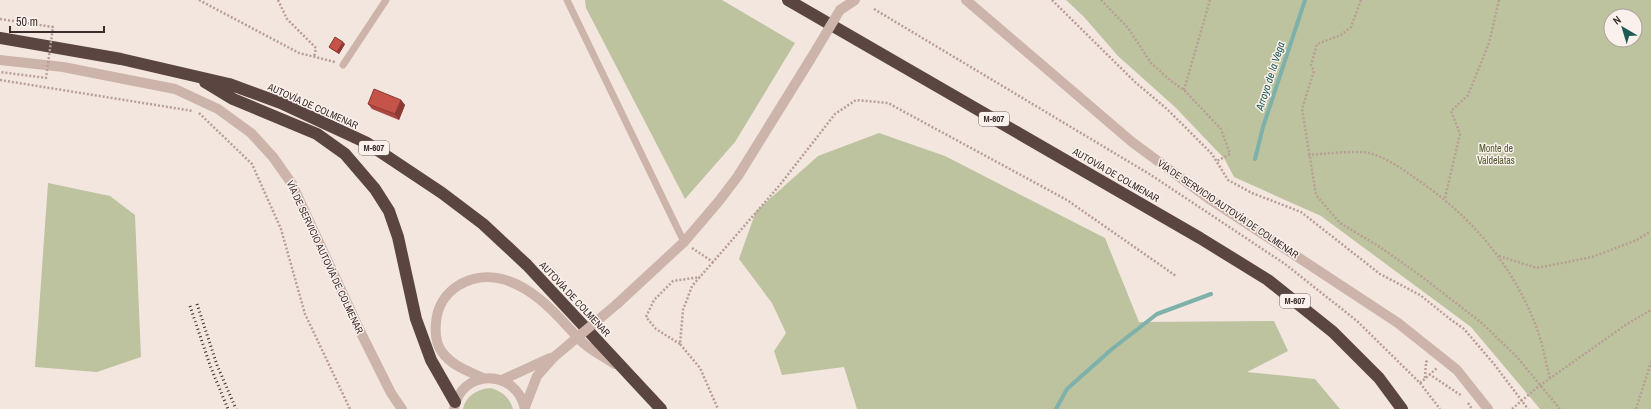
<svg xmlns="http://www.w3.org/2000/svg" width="1651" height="409" viewBox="0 0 1651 409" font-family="'Archivo Narrow',sans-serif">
<rect width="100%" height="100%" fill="#f3e6df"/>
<path fill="#bdc39f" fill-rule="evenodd" d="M585,0H722L795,43L735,142L685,199L586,8Z
M1066,0H1651V409H1540L1471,327L1321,216L1234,177L1224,158L1218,152L1175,107L1118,56L1084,17ZM1611,16H1635V40H1611Z
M879,133L945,156L1105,238L1139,322L1274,321L1288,351L1247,372L1315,379L1340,409H857L844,367L782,375L774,351L786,333L772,303L739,259L756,211L818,156Z
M48,183L110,196L135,215L141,357L97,372L35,367Z
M491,388C503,392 509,397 513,409H463C466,395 478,389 491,388Z"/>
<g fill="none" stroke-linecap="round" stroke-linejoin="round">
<path stroke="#7eb1aa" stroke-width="4" d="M1255,159L1263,127L1305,0
M1056,409L1067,389L1112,349L1157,314L1211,294"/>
<path stroke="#b89e95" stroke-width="2.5" stroke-dasharray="2 2" stroke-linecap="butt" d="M199,0L299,53L335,62
M278,0L287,19L316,48L314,57
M1052,0L1135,82L1167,109L1212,154L1228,180L1252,193L1301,212L1380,274L1420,295L1450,319L1464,329L1494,364L1528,409
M1101,0L1128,28L1151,63L1171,81L1184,90L1221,129L1230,154L1217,161
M1361,0L1351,27L1341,35L1317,44L1311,65L1314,71L1302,109L1316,195L1340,223L1380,247L1421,276L1483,324L1517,357L1560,409
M874,9L1151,175L1285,264L1357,321L1420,383L1440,409
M0,80L193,111
M1184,90L1210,0
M199,113L252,164L281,229L305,314L350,409
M1308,155C1323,154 1357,150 1369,153C1390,159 1405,171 1422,183C1474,219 1515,269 1537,329C1543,345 1546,363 1550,379
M1445,198L1460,134L1451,111L1468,95L1489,43L1499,0
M692,248L713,262L779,186L835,114L856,100L888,103L1067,200L1176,276
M1499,256L1537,268L1592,257L1637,240L1651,231
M713,262L692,286L683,310L680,344L700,368L718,409
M680,344L656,329L646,317L654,300L673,281L700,277
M1429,374L1462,396
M1425,378L1426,362L1428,360
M1420,383L1437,368
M1468,403L1472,409
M1512,409L1539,386L1627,324L1651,310
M1636,409L1651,362"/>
<path stroke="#ccb4ab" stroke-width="7" d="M567,0L684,242
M343,65L386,0"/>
<path stroke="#ccb4ab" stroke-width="10" d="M966,0L1132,142L1208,198L1398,323L1457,370L1488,409
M840,10L855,0
M0,60L63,67L175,89L218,109L251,133L273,157L292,184L361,333L391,393L402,409
M617,304L684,242L719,201L738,176L810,60
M483,378C468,371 452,366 442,352C436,344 435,333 436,323C438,290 471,271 502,279C529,286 550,307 568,327C574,333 580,341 587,346C596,353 606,358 615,364
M502,380L550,358
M525,407L537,376L554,357
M454,409C461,368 516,368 525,409"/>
<path stroke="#5a4541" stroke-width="12" d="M788,0L1200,238L1268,280L1333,332L1379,378L1402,409
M0,38L121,59L229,84L281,103L367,143L442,193L483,224L527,265L661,409
M205,82L233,99L317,134L345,154L375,189L389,211L398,237L416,319L431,360L455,402"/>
<path stroke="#392c2a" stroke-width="3" stroke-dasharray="1 3" stroke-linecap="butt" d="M197,304L217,365L236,409
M190,306L211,368L228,409"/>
<path stroke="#b89e95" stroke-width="2.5" stroke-dasharray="2 2" stroke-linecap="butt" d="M0,19L53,27L46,78L0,72"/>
<path stroke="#ccb4ab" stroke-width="10" d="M810,60L840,10
M554,357L617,304"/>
</g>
<path fill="#aa4740" d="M345,44L339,54L331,49L329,47Z
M401,100L405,105L399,120L372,109L368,104Z"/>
<path fill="#8b3a34" d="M343,42L345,44L339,54L337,52Z
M401,100L405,105L399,120L395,114Z"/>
<path fill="#c6534a" stroke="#8b3a34" d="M335,37L343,42L337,52L329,47Z
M374,89L401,100L395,114L368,104Z"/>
<g text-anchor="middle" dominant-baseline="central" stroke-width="3" stroke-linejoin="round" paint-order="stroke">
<g fill="#faf1ec" stroke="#736764" stroke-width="1">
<rect x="979" y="112" width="30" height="14" rx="3"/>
<rect x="359" y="141" width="30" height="14" rx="3"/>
<rect x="1280" y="294" width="30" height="14" rx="3"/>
</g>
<g font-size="9" font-weight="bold" fill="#392c2a">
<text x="994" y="119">M-607</text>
<text x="374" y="148">M-607</text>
<text x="1295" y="301">M-607</text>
</g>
<g font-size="10" fill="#392c2a" stroke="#faf1ec">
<text transform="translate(313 106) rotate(24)">AUTOVÍA DE COLMENAR</text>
<text transform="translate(1116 175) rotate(30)">AUTOVÍA DE COLMENAR</text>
<text transform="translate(1228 209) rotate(34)">VÍA DE SERVICIO AUTOVÍA DE COLMENAR</text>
<text transform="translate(325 257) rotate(65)">VÍA DE SERVICIO AUTOVÍA DE COLMENAR</text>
<text transform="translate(575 299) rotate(47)">AUTOVÍA DE COLMENAR</text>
</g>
<g font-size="10" fill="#50582e" stroke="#faf1ec">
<text x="1496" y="148">Monte de<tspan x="1496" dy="12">Valdelatas</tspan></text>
</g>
<g font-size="11" font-style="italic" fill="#1f5b55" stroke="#faf1ec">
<text transform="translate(1270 76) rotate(-72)">Arroyo de la Vega</text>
</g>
</g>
<g transform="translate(1623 28) rotate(322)"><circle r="19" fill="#faf1ec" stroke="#ada29e"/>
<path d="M0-3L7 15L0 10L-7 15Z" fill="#1f5b55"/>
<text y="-6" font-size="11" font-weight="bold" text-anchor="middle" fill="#392c2a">N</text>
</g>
<path d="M10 26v6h94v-6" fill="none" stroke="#392c2a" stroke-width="2"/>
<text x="16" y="26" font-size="12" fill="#392c2a" stroke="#faf1ec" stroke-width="3" paint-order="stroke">50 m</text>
</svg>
